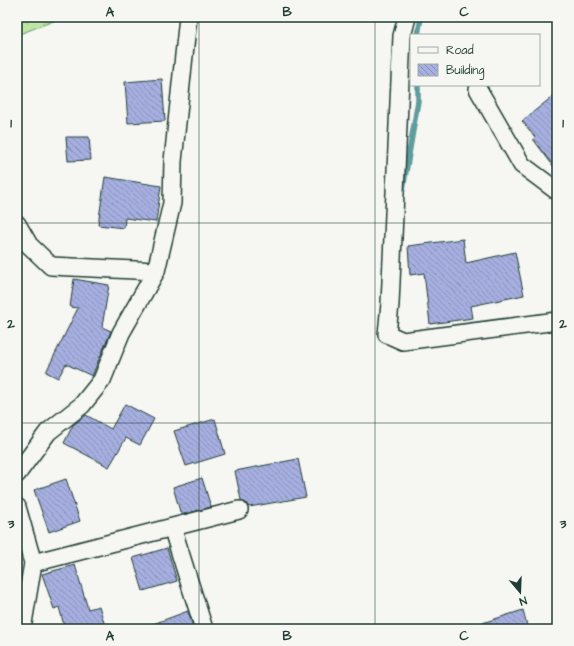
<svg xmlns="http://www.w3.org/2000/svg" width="574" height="646" viewBox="0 0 574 646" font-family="'Architects Daughter',sans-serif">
<defs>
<pattern id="park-crowns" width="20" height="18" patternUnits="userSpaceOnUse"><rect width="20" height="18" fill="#bce6a3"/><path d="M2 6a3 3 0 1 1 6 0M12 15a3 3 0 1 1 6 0" fill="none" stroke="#a1c68d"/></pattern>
<pattern id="building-back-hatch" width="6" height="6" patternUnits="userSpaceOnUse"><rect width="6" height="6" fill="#a6afdf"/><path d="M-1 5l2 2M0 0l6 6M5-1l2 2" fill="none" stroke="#8790b6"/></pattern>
</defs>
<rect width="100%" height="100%" fill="#f6f6f2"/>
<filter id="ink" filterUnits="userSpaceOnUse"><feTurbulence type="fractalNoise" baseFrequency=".025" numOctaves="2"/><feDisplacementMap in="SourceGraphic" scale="8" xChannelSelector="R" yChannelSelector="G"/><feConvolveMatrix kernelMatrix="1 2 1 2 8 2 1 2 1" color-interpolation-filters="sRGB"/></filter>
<g filter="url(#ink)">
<path fill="url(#park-crowns)" stroke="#6e926c" d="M17,17H64L17,35Z"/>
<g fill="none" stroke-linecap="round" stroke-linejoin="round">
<path stroke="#5f9c9e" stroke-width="5.5" d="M418,35L421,17
M403,189L418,101V85"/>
</g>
<path fill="url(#building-back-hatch)" stroke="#1f3d34" d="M162,79L165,121L128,123L125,82Z
M557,93V171L533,139L535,137L522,121Z
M66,137H89L91,160L68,161Z
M105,177L161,186L156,222L125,218L124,228L98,225Z
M463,239L466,263L515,252L524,295L471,306L473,318L430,324L424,273L410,275L408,246Z
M74,279L109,285L102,327L111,331L92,376L66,364L58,378L46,372L78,308L70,307Z
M125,404L154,419L140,445L126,438L109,467L64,443L73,425L86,415L111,429Z
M215,419L225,454L186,466L174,431Z
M298,459L306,497L249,507L246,503L241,500L235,471Z
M202,478L211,507L181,515L173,487Z
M66,479L80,521L49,532L34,490Z
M167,548L177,581L143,591L133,558Z
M75,565L88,609L99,606L106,629H65L59,607L54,609L42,574Z
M523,610L528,629H474L473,626Z
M188,611L194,629H145V627Z"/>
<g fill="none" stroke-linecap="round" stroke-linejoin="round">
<defs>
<path id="minor" d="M407,17L402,36L390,304L387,334L403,341L557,321
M478,89L522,165L557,191
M17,224L29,245L51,266L156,271
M17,474L48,432L82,405L102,380L121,333L156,271L172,203L173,161L188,17
M17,507L33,563L22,629
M172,527L204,629
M33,563L239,510"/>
</defs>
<use href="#minor" stroke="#1f3d34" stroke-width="20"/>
<use href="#minor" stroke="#f6f6f2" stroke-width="17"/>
</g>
</g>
<path fill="none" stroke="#1f3d34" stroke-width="1" stroke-opacity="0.55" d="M199,17V629M375,17V629M17,223H557M17,423H557"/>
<rect width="574" height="646" fill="none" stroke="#f6f6f2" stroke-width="44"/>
<rect x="410" y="34" width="130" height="52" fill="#f6f6f2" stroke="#a0aca6"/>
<rect x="418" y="47" width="20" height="6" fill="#f6f6f2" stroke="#a0aca6"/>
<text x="446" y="54" font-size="12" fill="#1f3d34">Road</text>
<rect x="418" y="64" width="20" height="12" fill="url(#building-back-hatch)" stroke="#a0aca6"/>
<text x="446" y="74" font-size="12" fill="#1f3d34">Building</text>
<g transform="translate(520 592) rotate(161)" stroke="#f6f6f2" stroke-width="3" paint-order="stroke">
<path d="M0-3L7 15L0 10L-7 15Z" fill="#1f3d34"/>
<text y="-6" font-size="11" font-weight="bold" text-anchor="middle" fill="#1f3d34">N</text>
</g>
<rect x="22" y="22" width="530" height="602" fill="none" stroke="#1f3d34" stroke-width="1.5"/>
<g font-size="13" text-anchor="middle" font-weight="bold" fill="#1f3d34">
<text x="110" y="16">A</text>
<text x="287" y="16">B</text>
<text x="464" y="16">C</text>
<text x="11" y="127">1</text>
<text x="563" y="127">1</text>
<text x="11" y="328">2</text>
<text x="563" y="328">2</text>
<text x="11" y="528">3</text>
<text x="563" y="528">3</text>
<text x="110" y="640">A</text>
<text x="287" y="640">B</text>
<text x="464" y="640">C</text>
</g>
</svg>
